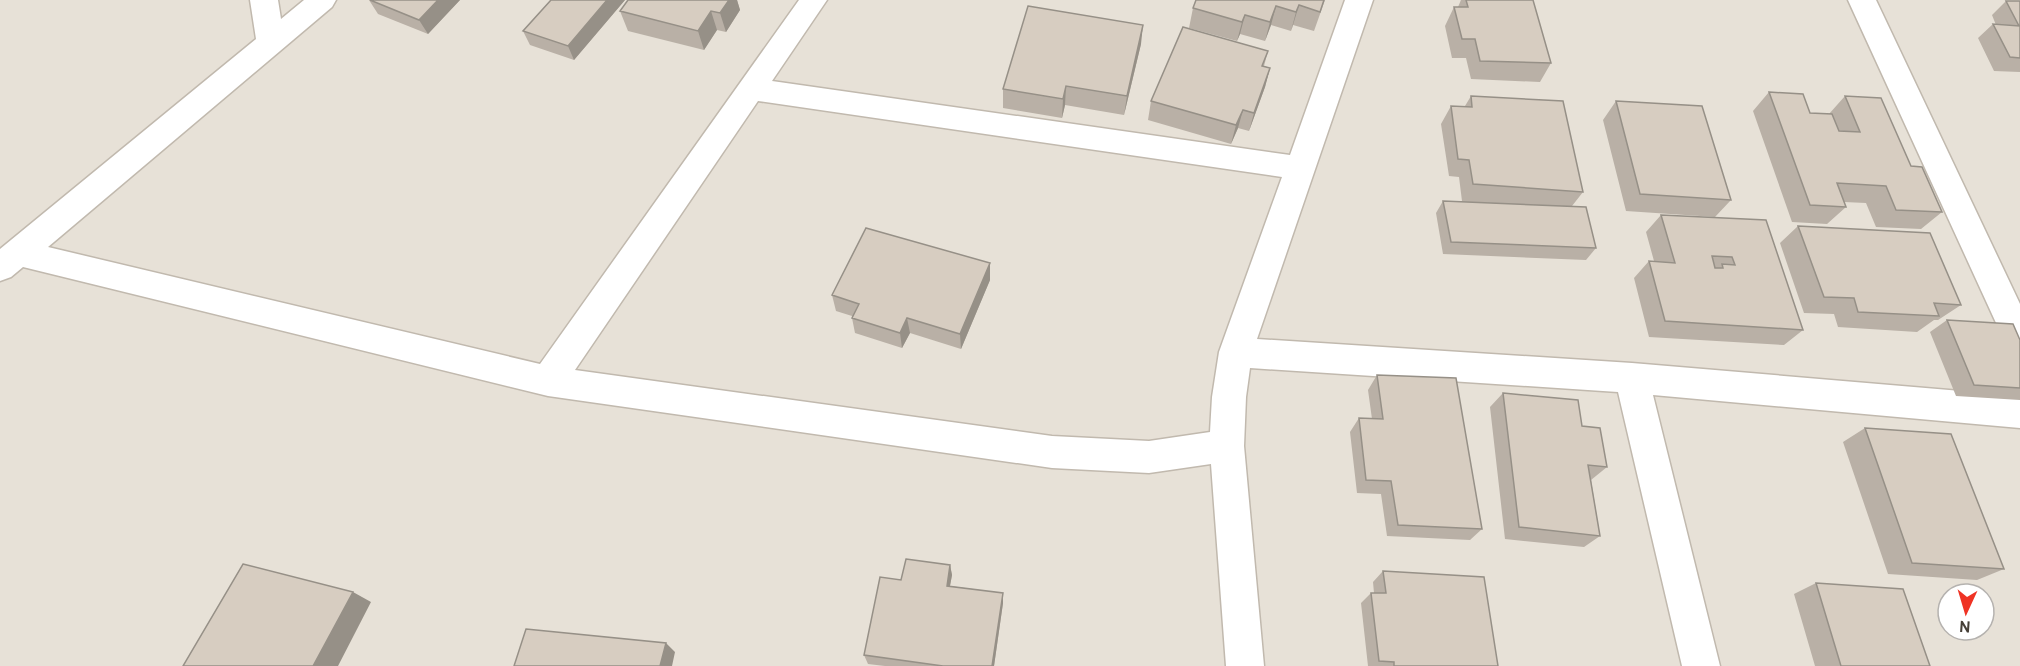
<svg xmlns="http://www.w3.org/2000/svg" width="2020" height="666" viewBox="0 0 2020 666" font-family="Overpass,sans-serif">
<rect width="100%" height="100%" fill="#f3efe8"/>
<path fill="#e7e1d7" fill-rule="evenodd" d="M0,0H2020V666H0ZM1948,594H1984V630H1948Z"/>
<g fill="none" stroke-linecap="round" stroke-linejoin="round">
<defs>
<path id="minor" d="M250,0H278L281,19L304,0H336L332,7L48,247L540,364L799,0H827L772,81L1290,155L1345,0H1373L1257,339L1632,363L2020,396V428L1653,395L1720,666H1682L1618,392L1250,368L1246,397L1244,446L1264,666H1226L1211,464L1149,473L1052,468L548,396L23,267L11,277L0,281V249L256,39ZM758,101L1282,177L1219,352L1212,397L1210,432L1149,441L1052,436L575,370Z
M1848,0H1876L2020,304V353L2008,349Z"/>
</defs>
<use href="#minor" stroke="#c1b9ae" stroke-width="3"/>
<use href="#minor" fill="#fff" fill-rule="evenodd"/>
</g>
<path fill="#b9b0a6" d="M369,0H460L428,34L378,14Z
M551,0H625L574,60L530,45L523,31Z
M628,0H737L740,10L726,32L717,30L704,50L628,31L620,11Z
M1325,0L1314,31L1293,25L1291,31L1271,25L1265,41L1240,34L1237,41L1189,28L1193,8Z
M1461,0H1533L1551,63L1540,82L1471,79L1466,58H1452L1445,26L1454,7H1458Z
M2006,1H2020V72L1994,71L1978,38L1993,24L1996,25L1992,15Z
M1141,44L1124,115L1065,105L1062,118L1003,108V89Z
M1268,51L1264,66L1270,68L1265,87L1249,131L1238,128L1231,144L1148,120L1151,101Z
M1769,92L1810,113L1829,114L1845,96L1911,166L1942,212L1921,229L1876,227L1866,203L1844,202L1846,207L1827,224L1792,222L1753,111Z
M1471,96L1583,192L1572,206L1596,248L1586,260L1443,254L1436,213L1443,201H1462L1459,177L1449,176L1441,124L1451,106H1465Z
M1616,101L1731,200L1715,217L1626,211L1603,120Z
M1661,215L1766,220L1803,330L1784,345L1649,337L1634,278L1649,261H1654L1646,232Z
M1798,226L1961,305L1938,320H1934L1917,332L1838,327L1834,314L1804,313L1780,243Z
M990,280L961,349L910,333L902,348L855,333L852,318V316L836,311L832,295Z
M1947,320L2020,340V400L1956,396L1930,332Z
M1377,375L1482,529L1470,540L1387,536L1381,494L1357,493L1350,432L1359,418L1372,419L1368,390Z
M1503,393L1582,426L1607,467L1591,480L1600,536L1584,547L1505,539L1490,407Z
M1865,428L2004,569L1977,580L1888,574L1843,442Z
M950,565L952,575L950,586L1003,593V603L994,666H885L868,664L864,655L901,580Z
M1383,571L1498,666H1368L1361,603L1371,593H1374L1373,582Z
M1816,583L1930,666H1815L1794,594Z"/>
<path fill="#969087" d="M438,0H460L428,34L419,20Z
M607,0H625L574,60L568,46Z
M727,0H737L740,10L726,32L720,13Z
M1299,5L1293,25L1291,31L1296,12Z
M1276,6L1271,25L1265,41L1270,22Z
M711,11L717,30L704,50L698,31Z
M1245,15L1240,34L1237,41L1242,22Z
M1143,25L1141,44L1124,115L1127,96Z
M1270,68L1265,87L1249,131L1254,113Z
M1066,86L1065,105L1062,118L1063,99Z
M1243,110L1238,128L1231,144L1236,125Z
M990,263V280L961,349L960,334Z
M907,318L910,333L902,348L900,333Z
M950,565L952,575L948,596L947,586Z
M353,592L371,602L338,666H313Z
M1003,593V603L994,666H992Z
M666,643L675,652L672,666H660Z"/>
<path fill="#d7cdc1" stroke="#969087" stroke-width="1.5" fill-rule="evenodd" d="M370,0H438L419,20Z
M551,0H607L568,46L523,31Z
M628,0H729L720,13L711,11L698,31L620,11Z
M1196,0H1324L1320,12L1299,5L1296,12L1276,6L1270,22L1245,15L1242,22L1193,8Z
M1466,0H1533L1551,63L1480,61L1475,39H1462L1454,7H1468Z
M2006,1H2020V58L2010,57L1993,24L2019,26Z
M1028,6L1143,25L1127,96L1066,86L1063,99L1003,89Z
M1183,27L1268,51L1262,66L1270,68L1254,113L1243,110L1236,125L1151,101Z
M1769,92L1803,94L1810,113L1832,114L1839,131L1860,132L1845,96L1881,98L1911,166L1922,167L1942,212L1896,210L1886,186L1837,183L1846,207L1810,205Z
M1471,96L1563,101L1583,192L1473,184L1469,160L1458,159L1451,106L1472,107Z
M1616,101L1702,106L1731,200L1640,194Z
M1443,201L1586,207L1596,248L1451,242Z
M1661,215L1766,220L1803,330L1665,321L1649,261L1675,263ZM1712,256L1732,257L1735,265L1722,264L1723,268H1715Z
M1798,226L1930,233L1961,305L1934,303L1939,316L1858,312L1854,298L1824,297Z
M866,228L990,263L960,334L907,318L900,333L852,318L859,304L832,295Z
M1947,320L2013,324L2020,340V388L1974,385Z
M1377,375L1456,378L1482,529L1398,525L1391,481L1366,480L1359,418L1383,419Z
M1503,393L1578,400L1582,426L1600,428L1607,467L1588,465L1600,536L1519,527Z
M1865,428L1951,434L2004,569L1912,563Z
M906,559L950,565L947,586L1003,593L992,666H943L864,655L880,577L901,580Z
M243,564L353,592L313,666H183Z
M1383,571L1484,577L1498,666H1394V662L1379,661L1371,593H1386Z
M1816,583L1903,589L1930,666H1841Z
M526,629L666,643L660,666H514Z"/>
<g transform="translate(1966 612) rotate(184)"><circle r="28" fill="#ffffff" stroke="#b5b2af" stroke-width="1.5"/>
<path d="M0-4.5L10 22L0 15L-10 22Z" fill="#ef3324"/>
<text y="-9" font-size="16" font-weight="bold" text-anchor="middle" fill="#463f37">N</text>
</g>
</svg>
